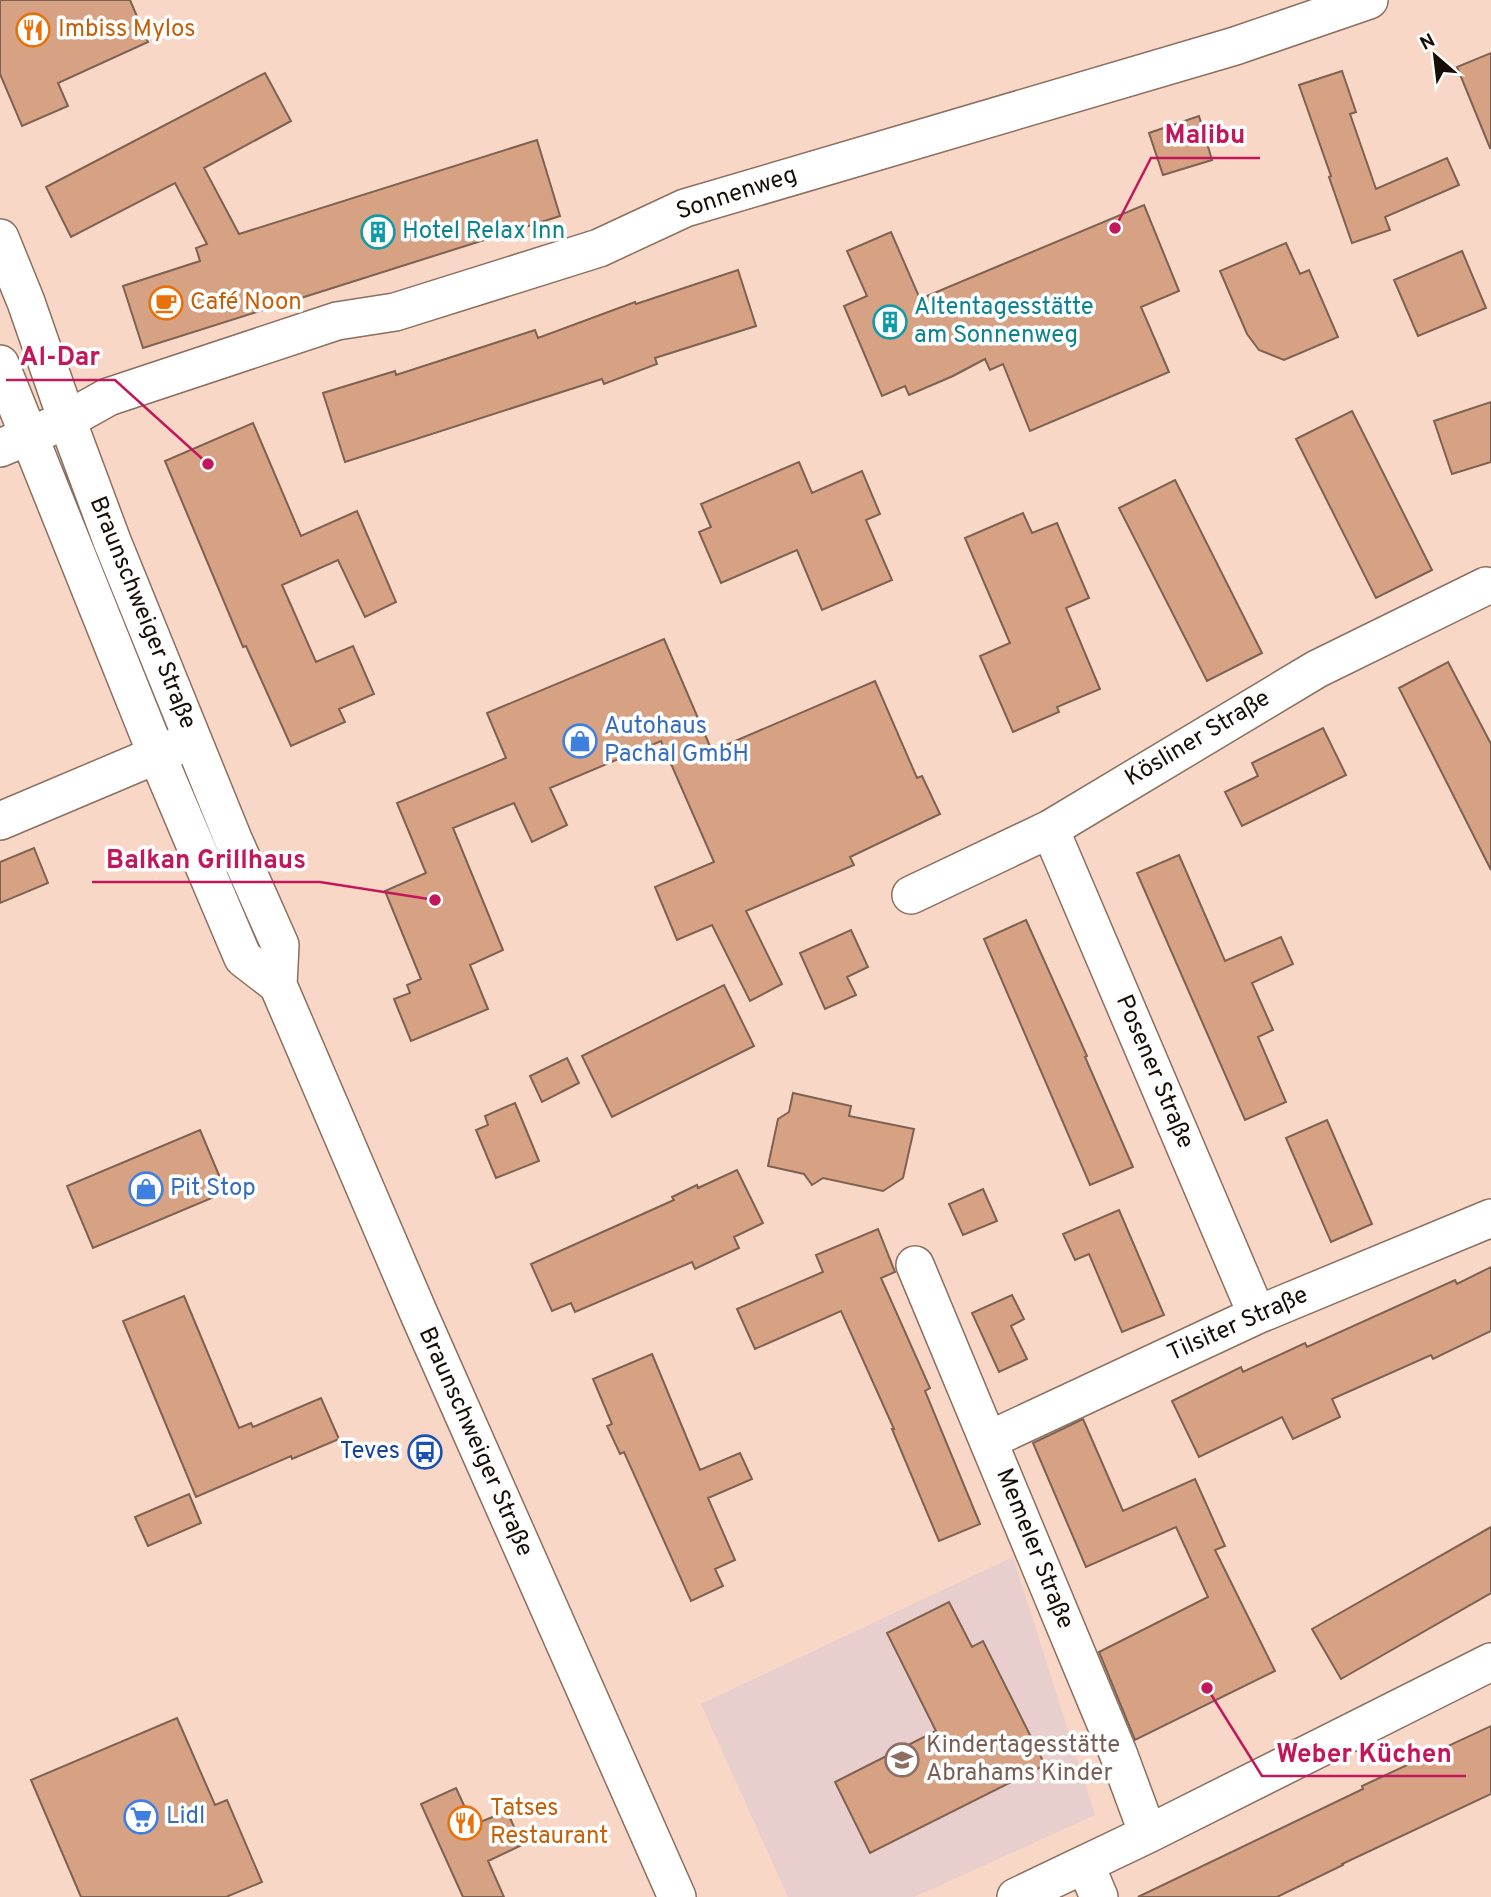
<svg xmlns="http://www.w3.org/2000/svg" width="1491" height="1897" viewBox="0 0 1491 1897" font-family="Overpass,sans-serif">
<rect width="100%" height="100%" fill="#f8d7c6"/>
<path fill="#e8cecd" d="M1013,1557L1095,1815L914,1897H788L701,1704Z"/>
<path fill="#d7a284" stroke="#7d6151" stroke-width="2" d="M0,0H130L148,42L58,83L68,106L22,126L0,74Z
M1491,53V148H1490L1457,67Z
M1342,71L1356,112L1350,114L1376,189L1447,158L1459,185L1385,217L1390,230L1352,243L1329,177L1331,176L1299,85Z
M265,73L291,121L204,168L239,234L537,140L560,216L143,348L123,286L200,261L196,248L207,244L175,183L71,237L46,187Z
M1199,116L1212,160L1163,175L1149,133Z
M1144,205L1179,291L1141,307L1169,372L1030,431L1003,364L990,370L985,359L953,376L909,395L905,386L882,396L844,306L867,296L847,251L891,232L920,299Z
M1286,243L1300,274L1309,270L1338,337L1284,360L1259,350L1247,334L1220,271Z
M1462,251L1486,308L1418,336L1394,280Z
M738,270L756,326L655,358L657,364L604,384L602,379L345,462L323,393L395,371L396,375L535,330L538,338L635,302L636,304Z
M1491,402V462L1452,474L1434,421Z
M1352,411L1432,570L1376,598L1296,439Z
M253,423L301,536L357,511L396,602L365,617L338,560L282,585L316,662L353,646L374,694L339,709L345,722L291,746L246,646L243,647L165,461Z
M799,462L812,493L862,471L880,514L866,520L892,580L822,610L797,550L721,583L699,532L711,527L701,504Z
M1175,480L1262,653L1207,681L1119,508Z
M1023,513L1032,533L1057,523L1089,598L1066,608L1100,689L1057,707L1059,712L1013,732L980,656L1010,643L965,538Z
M664,639L712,751L875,681L917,778L922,776L940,814L850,857L854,865L746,911L782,984L750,1001L712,925L677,940L655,887L714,862L661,741L550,788L567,825L532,842L514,803L453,828L503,950L470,965L488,1009L411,1041L394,999L410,993L407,985L421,979L385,891L426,873L397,803L506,758L487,713Z
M1448,662L1491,744V870L1399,688Z
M1323,728L1346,775L1242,826L1225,792L1258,776L1252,763Z
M34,848L48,883L0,903V862Z
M1179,855L1225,961L1281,937L1293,964L1252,983L1273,1030L1258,1037L1286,1102L1245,1120L1137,873Z
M1026,920L1087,1056L1085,1057L1133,1167L1090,1185L984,939Z
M851,930L868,967L847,977L856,995L825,1009L800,953Z
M724,985L754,1046L612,1117L582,1056Z
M567,1058L579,1083L542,1102L530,1076Z
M793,1093L851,1106L849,1116L914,1129L903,1178L883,1191L823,1178L812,1185L804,1174L768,1166L778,1119L789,1112Z
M515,1103L539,1161L496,1178L476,1130L488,1125L485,1116Z
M1327,1120L1372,1224L1331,1242L1286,1138Z
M200,1130L226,1192L93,1248L67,1186Z
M737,1170L763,1223L734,1237L739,1248L695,1269L692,1262L575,1312L571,1303L552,1311L531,1264L674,1200L672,1197L697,1185L698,1188Z
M983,1189L997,1221L963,1235L949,1204Z
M1119,1210L1164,1315L1122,1332L1089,1254L1075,1260L1063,1234Z
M878,1229L895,1272L881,1278L930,1388L925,1391L980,1524L939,1541L892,1429H894L841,1311L755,1349L737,1309L823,1272L816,1255Z
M1491,1267V1331L1433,1359L1431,1355L1332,1399L1340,1417L1293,1439L1282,1417L1199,1457L1172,1401L1241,1367L1243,1372L1305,1343L1307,1347L1455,1280L1457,1284Z
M1012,1295L1024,1319L1011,1326L1027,1359L999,1372L972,1313Z
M184,1296L239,1428L251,1423L253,1427L321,1398L339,1439L292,1459L291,1456L196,1497L123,1321Z
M652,1354L700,1470L740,1453L752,1479L708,1498L735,1560L715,1569L723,1586L691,1601L624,1452L620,1454L607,1426L612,1424L593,1379Z
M1083,1419L1123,1511L1195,1479L1225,1546L1215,1550L1275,1671L1135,1740L1099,1652L1208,1597L1176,1527L1086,1567L1033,1443Z
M189,1494L201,1523L148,1546L135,1517Z
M1491,1527V1593L1341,1679L1312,1629Z
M949,1602L972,1647L983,1641L1045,1765L870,1853L835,1782L936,1731L887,1633Z
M177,1718L215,1805L227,1800L262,1882L226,1897H81L31,1780Z
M1491,1726V1794L1342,1864L1343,1865L1277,1897H1138L1363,1789L1362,1786Z
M456,1788L473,1825L507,1811L522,1845L488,1861L504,1897H463L421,1804Z"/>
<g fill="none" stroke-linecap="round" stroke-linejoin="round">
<defs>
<path id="minor" d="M0,238L26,302L67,420L112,541L233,839L280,945L278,985
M0,364L157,755L243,958L278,985L419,1314L677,1897
M0,448L67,420L108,397L337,321L395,312L599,248L685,208L1235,46L1369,0
M0,821L180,745
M1050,829L1257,1315
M911,895L1050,829L1317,669L1486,586
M915,1265L1118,1753L1148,1834
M989,1440L1257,1315L1491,1218
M1085,1864L1099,1897
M1016,1897L1148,1834L1491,1662"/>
</defs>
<use href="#minor" stroke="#8b6f5f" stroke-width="40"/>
<use href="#minor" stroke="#fff" stroke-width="37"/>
</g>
<defs>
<symbol id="restaurant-ring" viewBox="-11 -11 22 22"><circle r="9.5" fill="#fff" stroke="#e8710a" stroke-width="1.5"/><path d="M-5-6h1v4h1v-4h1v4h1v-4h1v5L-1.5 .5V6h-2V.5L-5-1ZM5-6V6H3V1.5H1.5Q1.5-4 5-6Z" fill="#e8710a"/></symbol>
<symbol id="building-ring" viewBox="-11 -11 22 22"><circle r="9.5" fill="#fff" stroke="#0f9aa8" stroke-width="1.5"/><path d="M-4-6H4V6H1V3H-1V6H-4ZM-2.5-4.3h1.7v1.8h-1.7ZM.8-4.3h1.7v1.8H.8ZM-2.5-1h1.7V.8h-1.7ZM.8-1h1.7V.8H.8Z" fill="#0f9aa8"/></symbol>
<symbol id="cafe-ring" viewBox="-11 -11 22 22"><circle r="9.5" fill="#fff" stroke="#e8710a" stroke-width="1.5"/><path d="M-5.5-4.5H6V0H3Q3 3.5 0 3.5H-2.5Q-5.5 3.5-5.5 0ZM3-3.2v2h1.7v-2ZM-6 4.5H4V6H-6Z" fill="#e8710a"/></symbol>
<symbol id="shop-ring" viewBox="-11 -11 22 22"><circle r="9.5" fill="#fff" stroke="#3f7fe0" stroke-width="1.5"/><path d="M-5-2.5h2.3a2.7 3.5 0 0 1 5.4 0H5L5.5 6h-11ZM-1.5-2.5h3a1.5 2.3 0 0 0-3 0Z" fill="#3f7fe0"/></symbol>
<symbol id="bus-ring" viewBox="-11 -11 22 22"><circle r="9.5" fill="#fff" stroke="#1a4fb4" stroke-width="1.5"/><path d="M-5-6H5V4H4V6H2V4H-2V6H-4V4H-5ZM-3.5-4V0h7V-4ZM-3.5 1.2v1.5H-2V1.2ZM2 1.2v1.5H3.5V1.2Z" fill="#1a4fb4"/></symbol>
<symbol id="school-ring" viewBox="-11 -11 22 22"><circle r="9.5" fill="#fff" stroke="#8d6e63" stroke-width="1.5"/><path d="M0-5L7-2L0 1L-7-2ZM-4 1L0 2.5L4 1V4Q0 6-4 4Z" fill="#8d6e63"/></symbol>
<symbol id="supermarket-ring" viewBox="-11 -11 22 22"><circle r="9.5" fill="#fff" stroke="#3f7fe0" stroke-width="1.5"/><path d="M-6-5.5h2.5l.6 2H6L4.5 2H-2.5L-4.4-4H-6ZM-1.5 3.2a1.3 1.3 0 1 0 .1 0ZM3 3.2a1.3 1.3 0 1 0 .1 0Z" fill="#3f7fe0"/></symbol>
</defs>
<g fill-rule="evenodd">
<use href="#restaurant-ring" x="14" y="11" width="38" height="38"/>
<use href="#building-ring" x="359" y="213" width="38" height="38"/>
<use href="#cafe-ring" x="147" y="284" width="38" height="38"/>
<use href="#building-ring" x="871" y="303" width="38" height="38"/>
<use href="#shop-ring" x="561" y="722" width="38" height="38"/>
<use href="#shop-ring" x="127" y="1170" width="38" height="38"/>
<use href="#bus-ring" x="406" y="1433" width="38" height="38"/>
<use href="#school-ring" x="883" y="1741" width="38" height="38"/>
<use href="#supermarket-ring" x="122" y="1798" width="38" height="38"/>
<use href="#restaurant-ring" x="446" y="1804" width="38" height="38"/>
</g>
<g text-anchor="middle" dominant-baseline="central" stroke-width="7" stroke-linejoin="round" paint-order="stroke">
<g font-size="24" fill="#c56008" stroke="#fff" text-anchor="start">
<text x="58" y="30">Imbiss Mylos</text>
<text x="190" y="303">Café Noon</text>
<text x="490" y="1809">Tatses<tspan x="490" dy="28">Restaurant</tspan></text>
</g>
<g font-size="24" fill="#180d07" stroke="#fff">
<text transform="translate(737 194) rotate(-18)">Sonnenweg</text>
<text transform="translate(142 613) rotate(68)">Braunschweiger Straße</text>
<text transform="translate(1198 739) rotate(-31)">Kösliner Straße</text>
<text transform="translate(1154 1072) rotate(67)">Posener Straße</text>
<text transform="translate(1238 1325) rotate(-24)">Tilsiter Straße</text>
<text transform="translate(475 1442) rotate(66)">Braunschweiger Straße</text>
<text transform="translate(1034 1549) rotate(68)">Memeler Straße</text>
</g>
<g font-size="24" fill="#0d838f" stroke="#fff" text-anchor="start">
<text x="402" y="232">Hotel Relax Inn</text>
<text x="914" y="308">Altentagesstätte<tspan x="914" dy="28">am Sonnenweg</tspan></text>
</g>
<g font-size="24" fill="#366cbe" stroke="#fff" text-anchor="start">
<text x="604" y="727">Autohaus<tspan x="604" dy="28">Pachal GmbH</tspan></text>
<text x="170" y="1189">Pit Stop</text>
<text x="166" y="1817">Lidl</text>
</g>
<g font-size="24" fill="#164399" stroke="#fff" text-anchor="end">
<text x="400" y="1452">Teves</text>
</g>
<g font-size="24" fill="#785e54" stroke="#fff" text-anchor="start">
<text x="926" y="1746">Kindertagesstätte<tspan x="926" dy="28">Abrahams Kinder</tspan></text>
</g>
</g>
<path fill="none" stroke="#c2185b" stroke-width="2.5" d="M1115 228L1151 158H1260M208 464L115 380H6M435 900L320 882H92M1207 1688L1262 1776H1466"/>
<g fill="#c2185b" stroke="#fff" stroke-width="2.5">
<circle cx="1115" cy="228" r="7"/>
<circle cx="208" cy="464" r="7"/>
<circle cx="435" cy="900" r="7"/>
<circle cx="1207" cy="1688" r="7"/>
</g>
<g font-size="26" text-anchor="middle" font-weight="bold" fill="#c2185b" stroke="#fff" stroke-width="7" stroke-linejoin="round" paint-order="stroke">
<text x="1205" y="143">Malibu</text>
<text x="60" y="365">Al-Dar</text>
<text x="206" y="868">Balkan Grillhaus</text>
<text x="1364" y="1762">Weber Küchen</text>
</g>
<g transform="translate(1435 56) rotate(332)" stroke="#ffffff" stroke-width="5" paint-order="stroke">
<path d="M0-5L12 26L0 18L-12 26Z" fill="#180d07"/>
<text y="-10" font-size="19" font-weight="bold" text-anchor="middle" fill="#180d07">N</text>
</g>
</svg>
